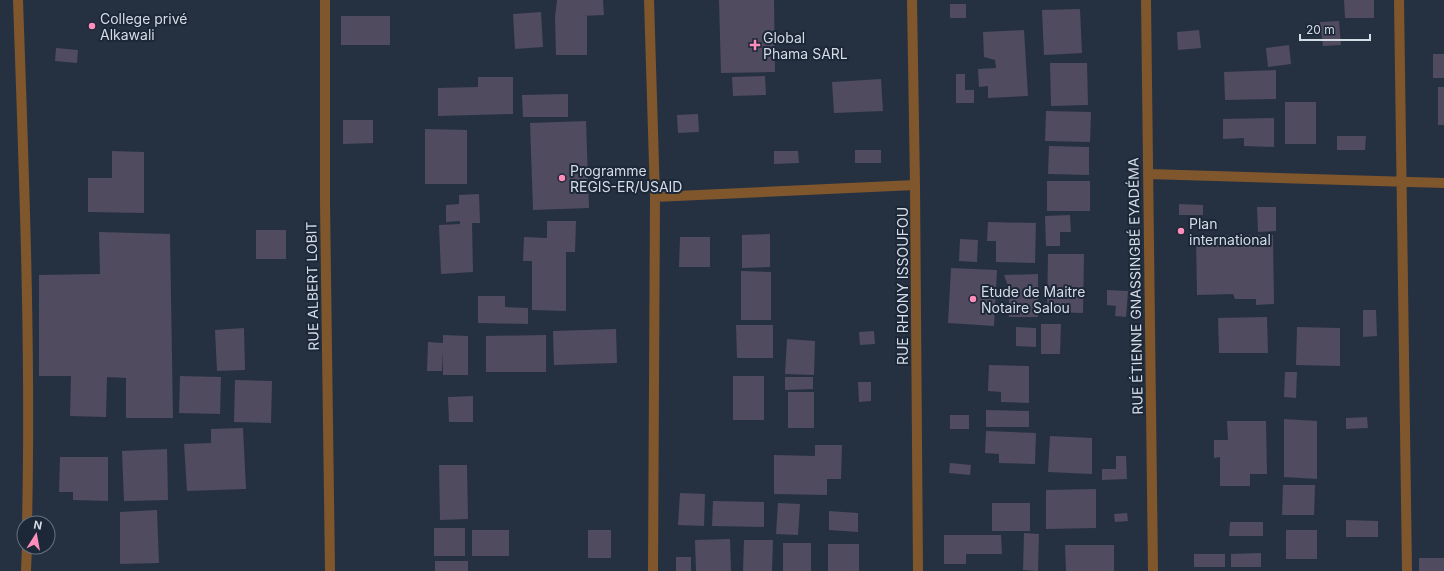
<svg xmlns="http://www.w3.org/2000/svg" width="1444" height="571" viewBox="0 0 1444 571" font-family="Inter,sans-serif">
<rect width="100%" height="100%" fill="#253141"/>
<path fill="#504b5f" d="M557,0H603L604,15L582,16H587V55H556L555,17Z
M719,0H774L775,72L721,73Z
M1344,0H1374V18H1345Z
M950,4H966V18H950Z
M1080,9L1082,53L1044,55L1042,10Z
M541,12L543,47L515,49L513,14Z
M341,16H390V45H341Z
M1339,21L1341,45L1323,46L1320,22Z
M1024,30L1028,96L988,98V86L979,87L978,69L996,68L995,60L984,57L983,32Z
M1199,30L1201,48L1178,50L1177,32Z
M1289,45L1291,64L1268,67L1266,48Z
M56,48L78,50L77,63L55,61Z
M1433,54H1444V78H1433Z
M1050,63H1087L1088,105L1051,106Z
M1276,70V99L1225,100L1224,72Z
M956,74H965V90H974V103H956Z
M765,76L766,95L733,96L732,77Z
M478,77H513V114L438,116V88L478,87Z
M881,79L883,111L834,113L832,82Z
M1438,87H1444V125H1438Z
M568,94V117H523L522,95Z
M1285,102H1316V144H1285Z
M1046,111L1091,112L1090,142L1045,141Z
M698,114L699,132L678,133L677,115Z
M1274,118V147L1244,146V138L1223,139V119Z
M343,120H373V143L343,144Z
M586,121L589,208L533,210L530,123Z
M425,129L467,130V184H425Z
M1337,136H1366L1365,150H1337Z
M1049,146L1089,147V175L1048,174Z
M855,150H881V163H855Z
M112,151L144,152V213L88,212V178H112Z
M774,151H798L799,163L774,164Z
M1047,181H1090V211H1047Z
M479,194L480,223H472L473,272L441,274L439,225L460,224V221L446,222V205L459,204V195Z
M1179,204L1203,205V215H1179Z
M1257,207H1276V231L1258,232Z
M1070,215L1071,232H1060V246H1046L1045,216Z
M547,221H576L575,252H566V311L532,310V261H523L524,237L547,238Z
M988,222L1036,223L1035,263L996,262V241H987Z
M256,230H286V259H256Z
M99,232L170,234L173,418H126V378L107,377L106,417L70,416L71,376H39V275L100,274Z
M770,234V267L742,268V235Z
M1273,235L1274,304L1256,305V299H1235L1233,294L1197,295L1196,236Z
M680,237H710V267H679Z
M960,239L978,240L977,262L959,261Z
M1048,254H1084L1083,313L1047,312Z
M951,268L997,270L994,326L948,323Z
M741,271L771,272V320H741Z
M1038,274V317H1009V289L1004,275Z
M1107,290L1128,291L1126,317L1115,316L1116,306L1107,305Z
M478,296H505V307L528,308V324L478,323Z
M1363,310H1376L1377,336L1363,337Z
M1267,317L1268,353H1219L1218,318Z
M1041,324H1061L1060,354H1041Z
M736,325H773V358H737Z
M1016,327L1036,328V347L1016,346Z
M1297,327L1340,328V366L1296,365Z
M244,328L245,370L217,371L215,330Z
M616,329L617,363L554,365L553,331Z
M874,331L875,344L860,345L859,332Z
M443,335L468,336V375H443V350L442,371H427L428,342L443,343Z
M546,335V372H486V336Z
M787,339L815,341L814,375L785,374Z
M989,365L1029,366V403L1001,402V392L988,391Z
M1285,372H1297L1296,398L1284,397Z
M180,376L221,377L220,414L179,413Z
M733,376H764V420H733Z
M785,377H813V389L785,390Z
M235,380L272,381L271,423L234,422Z
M858,382H871V401L859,402Z
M788,392H814V428H788Z
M473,396V422H449L448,397Z
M986,410L1029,411V427H986Z
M950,415H969V429H950Z
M1367,417L1368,428L1346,429V418Z
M1284,419L1317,421V479L1284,477Z
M1227,421H1266L1267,474H1250V486H1220V457L1214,458V440H1228Z
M243,428L246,489L187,491L184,444L211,443V429Z
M986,431L1036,433L1035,464L999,463V454L985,453Z
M1050,436L1092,438V474L1048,472Z
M815,445H842L841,479H827V495L774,494V455L815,456Z
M167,449L168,500L124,501L122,451Z
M1116,456H1126L1127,479L1102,480V469H1116Z
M60,457H108V501L73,500V492H59Z
M950,463L971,465L970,475L949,473Z
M439,465H467L468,519L440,520Z
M1283,485H1315L1314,515H1282Z
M1096,489V528L1046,529V490Z
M680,493L705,494L704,526L678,525Z
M713,501L764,502V527L712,526Z
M778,503L800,504L798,535L776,534Z
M992,503H1030V531H992Z
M157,510L159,563L120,564V512Z
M829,511L858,513V532L829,530Z
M1127,513L1128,521L1115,522L1114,514Z
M1346,520L1378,521V537H1346Z
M1230,522H1263V536H1229Z
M434,528H465V556H434Z
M472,530H509V556H472Z
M588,530H611V558H588Z
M1286,530H1317V559H1286Z
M1024,533L1039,534L1038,571L1023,570Z
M944,535H1001L1002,554H966V564H944Z
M730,539L731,571H696L695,540Z
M744,540H773L772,571H743Z
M783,543H811V571H783Z
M828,544H859V571H828Z
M1065,545H1114V571H1066Z
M1261,553V567H1231V554Z
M1194,554H1225V567H1194Z
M676,557H691V571H676Z
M1419,558H1444V571H1419Z
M435,561H468V571H435Z"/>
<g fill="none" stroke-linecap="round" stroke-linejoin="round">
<path stroke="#80562d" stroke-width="10" d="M18,0C24,174 31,349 27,523
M325,0V202L330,571
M649,0L655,197L653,571
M912,0L915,185L918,571
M1146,0L1153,571
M1399,0L1407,571
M1148,174L1444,183
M655,197L915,185
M26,571L27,547"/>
</g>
<g fill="#ff8ebb" stroke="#1c2737" stroke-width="1.5">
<circle cx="92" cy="26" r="4"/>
<path d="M753 39h4v4h4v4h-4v4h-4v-4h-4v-4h4z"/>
<circle cx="562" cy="178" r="4"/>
<circle cx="1181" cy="231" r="4"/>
<circle cx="973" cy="299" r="4"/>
</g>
<g text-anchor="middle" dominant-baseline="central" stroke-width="4" stroke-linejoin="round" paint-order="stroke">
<g font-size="14" fill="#d4dce6" stroke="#1c2737" text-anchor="start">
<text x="100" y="18">College privé<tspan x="100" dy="16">Alkawali</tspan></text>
<text x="763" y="37">Global<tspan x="763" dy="16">Phama SARL</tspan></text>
<text x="570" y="170">Programme<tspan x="570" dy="16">REGIS-ER/USAID</tspan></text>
<text x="1189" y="223">Plan<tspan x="1189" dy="16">international</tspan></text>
<text x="981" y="291">Etude de Maitre<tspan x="981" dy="16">Notaire Salou</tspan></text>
</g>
<g font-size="14" fill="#d4dce6" stroke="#1c2737">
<text transform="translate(312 286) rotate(-91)">RUE ALBERT LOBIT</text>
<text transform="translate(902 286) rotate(-90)">RUE RHONY ISSOUFOU</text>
<text transform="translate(1135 286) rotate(-91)">RUE ÉTIENNE GNASSINGBÉ EYADÉMA</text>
</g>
</g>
<g transform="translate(36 535) rotate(11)"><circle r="19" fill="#1c2737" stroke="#666f7d"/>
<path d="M0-3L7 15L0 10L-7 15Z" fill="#ff8ebb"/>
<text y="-6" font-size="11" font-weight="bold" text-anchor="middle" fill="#d4dce6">N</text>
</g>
<path d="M1300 34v6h70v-6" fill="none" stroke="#d4dce6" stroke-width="2"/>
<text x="1306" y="34" font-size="12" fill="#d4dce6" stroke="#1c2737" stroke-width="3" paint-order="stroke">20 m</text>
</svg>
